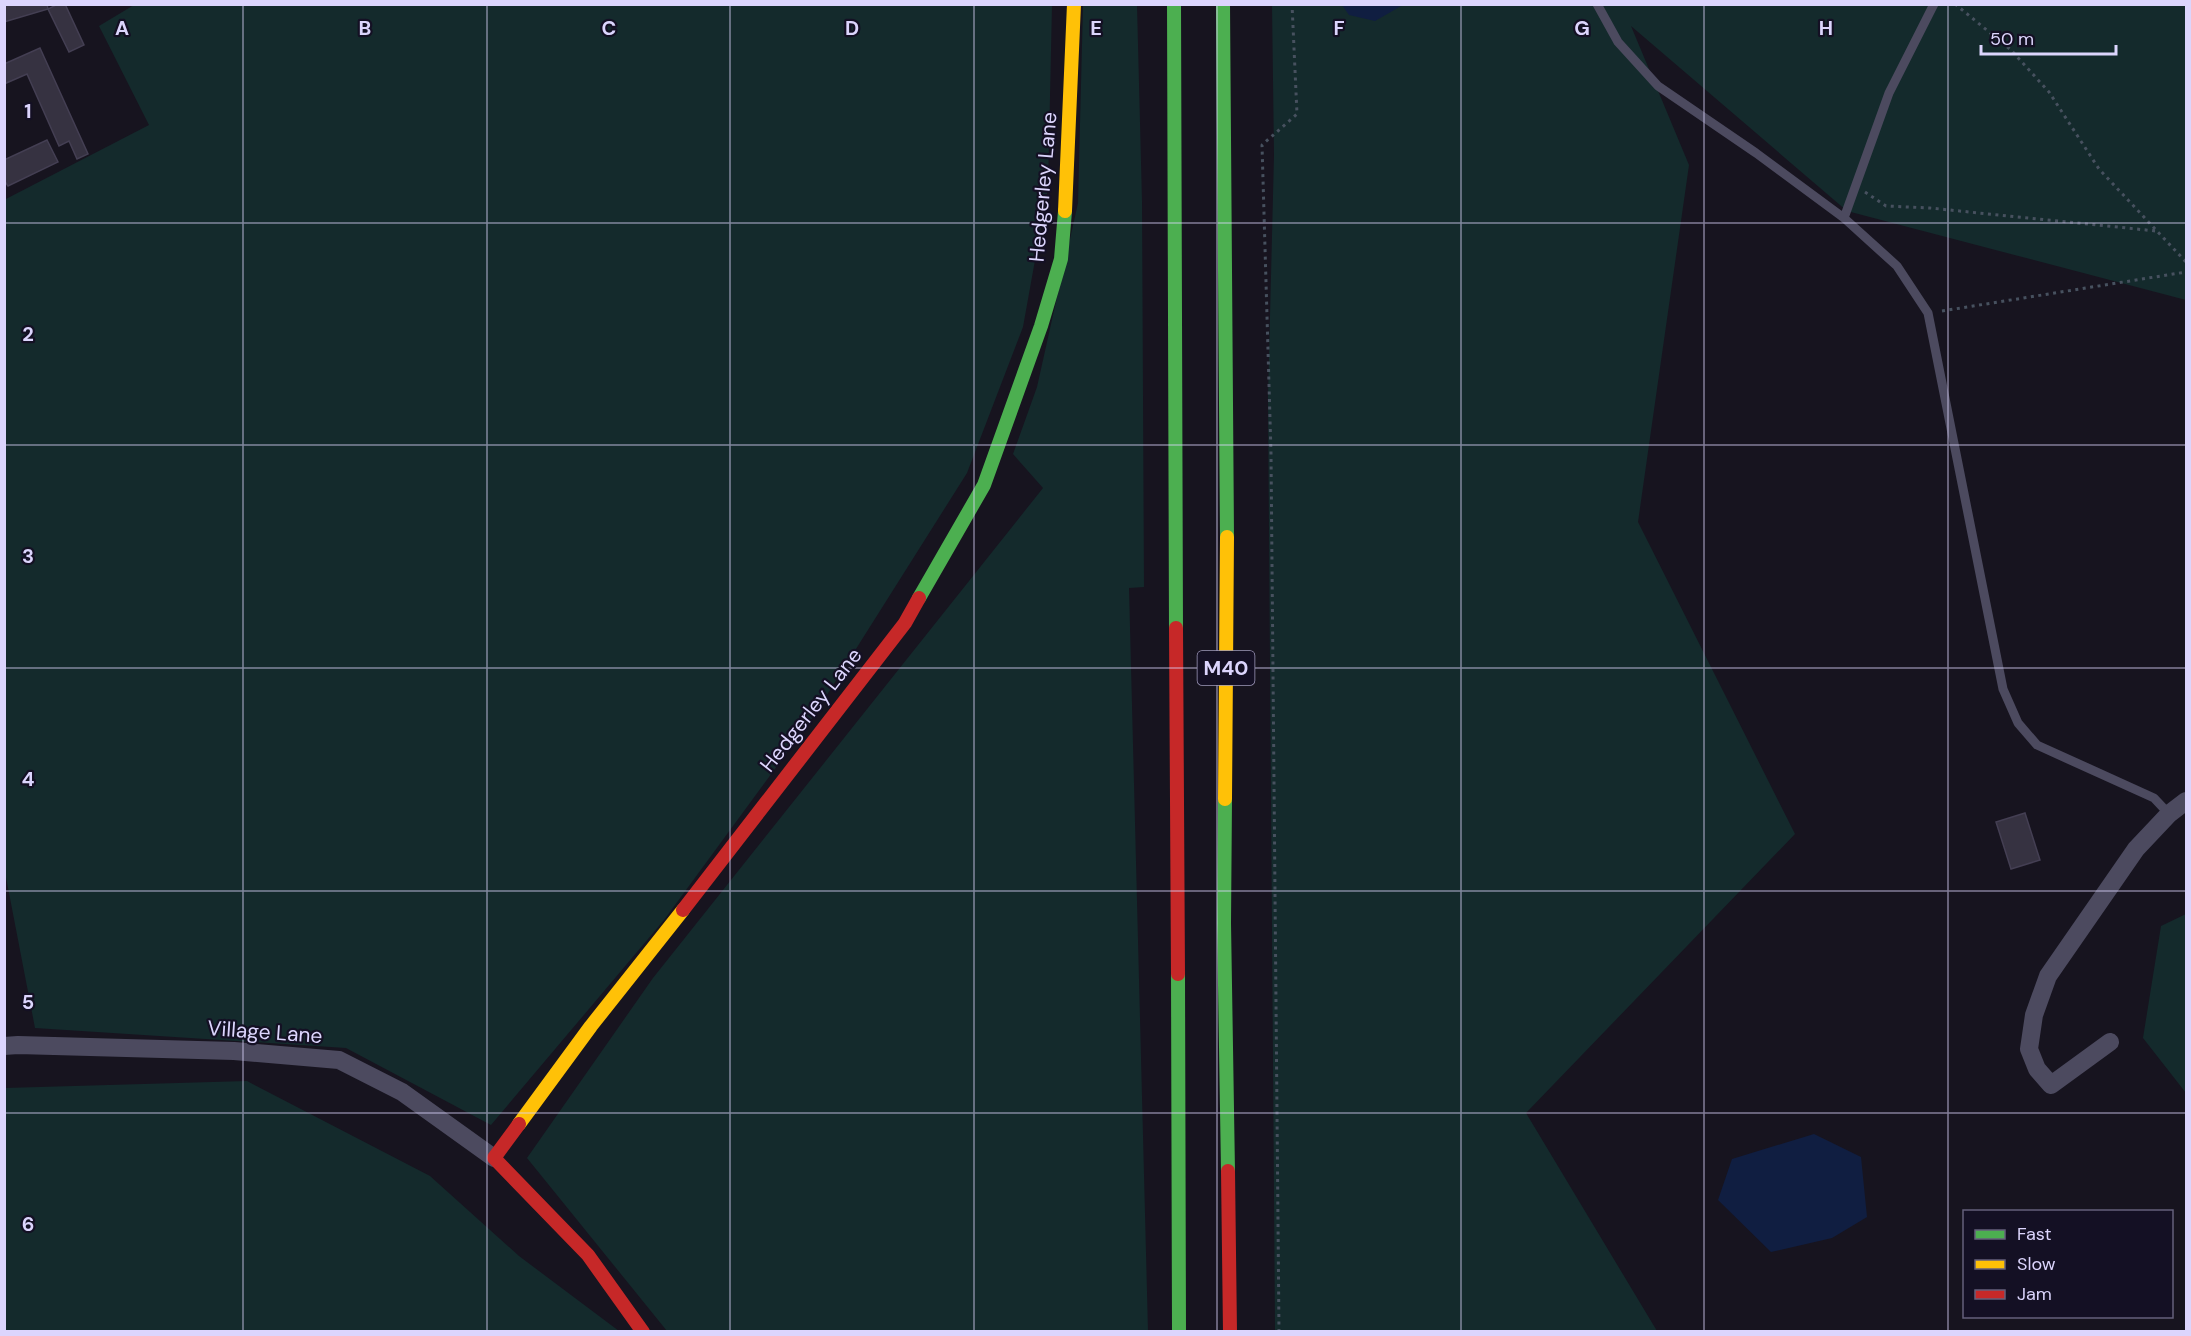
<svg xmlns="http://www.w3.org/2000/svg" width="2191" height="1336" viewBox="0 0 2191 1336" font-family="'DM Sans',sans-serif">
<rect width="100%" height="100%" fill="#17141f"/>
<path fill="#142a2c" d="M134,5H1052L1048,188L1023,327L967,473L813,717L664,920L491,1125L346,1048L35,1028L4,867V200L149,125L99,26Z
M1083,5H1137L1142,201L1144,587L1129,588L1148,1331H667L527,1158L653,978L1043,488L1013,454L1037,387L1078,203Z
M1272,5H2186V300L1847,211L1631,26L1689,165L1638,522L1795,834L1526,1113L1657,1331H1275L1268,397L1274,155Z
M2186,914V1093L2143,1038L2161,926Z
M247,1081L430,1176L519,1256L619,1331H5V1088Z"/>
<path fill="#101e41" d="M1342,5H1403L1375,21L1349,15Z
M1814,1134L1861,1157L1867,1217L1832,1238L1771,1252L1718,1200L1732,1159Z"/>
<path fill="#363241" stroke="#443f53" stroke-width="1.5" d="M4,4H47L48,9L4,22Z
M58,4H65L84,45L69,52L48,9Z
M40,48L88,154L77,159L69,141L59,146L27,74L4,84V64Z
M47,140L58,162L8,186L4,180V160Z
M2025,813L2040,860L2011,869L1996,822Z"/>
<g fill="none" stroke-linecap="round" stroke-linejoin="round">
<path stroke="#47515f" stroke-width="3" stroke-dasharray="3 4.5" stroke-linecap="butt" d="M1955,4L2011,50L2049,92L2099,169L2186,262
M1865,192L1886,206L1930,208L2156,231
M1942,311L2186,272
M1279,1332L1271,453L1262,145L1297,114L1292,4"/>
<path stroke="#4c4a5f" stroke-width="9" d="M1597,4L1618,42L1658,86L1756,153L1844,218L1897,266L1928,313L2003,689L2018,723L2037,745L2154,798L2169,814
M1844,218L1889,93L1934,4"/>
<path stroke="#4c4a5f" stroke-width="18" d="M2110,1042L2051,1085L2037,1069L2029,1049L2034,1015L2048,976L2136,849L2169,814L2186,801
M4,1046L18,1045L234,1051L339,1060L402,1092L494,1158"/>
<path stroke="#4caf50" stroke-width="14" d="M1174,4L1176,628
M1223,4L1227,537
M919,598L984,485L1041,326L1061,259L1065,211
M1225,799L1224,923L1228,1171
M1178,974L1179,1332"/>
<path stroke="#ffc107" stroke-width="14" d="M1065,211L1074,4
M1225,799L1227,537
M519,1124L591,1026L683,910"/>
<path stroke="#c62828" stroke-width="14" d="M1176,628L1178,974
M683,910L905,623L919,598
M519,1124L494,1158L588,1255L643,1332
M1228,1171L1230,1332"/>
</g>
<path fill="none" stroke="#dcd5fd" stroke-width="1.5" stroke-opacity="0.55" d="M243,4V1332M487,4V1332M730,4V1332M974,4V1332M1217,4V1332M1461,4V1332M1704,4V1332M1948,4V1332M4,223H2186M4,445H2186M4,668H2186M4,891H2186M4,1113H2186"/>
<g text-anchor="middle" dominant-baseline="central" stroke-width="4.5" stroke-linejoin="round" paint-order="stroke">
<rect fill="#141024" stroke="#a09abc" stroke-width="1.5" x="1197.5" y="651" width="57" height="34" rx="4.5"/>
<g font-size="20" font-weight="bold" fill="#dcd5fd">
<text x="1226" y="668">M40</text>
</g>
<g font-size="21" fill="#dcd5fd" stroke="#141024">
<text transform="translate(1043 187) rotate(-85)">Hedgerley Lane</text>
<text transform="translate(811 710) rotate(-52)">Hedgerley Lane</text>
<text transform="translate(265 1032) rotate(4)">Village Lane</text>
</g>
</g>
<g font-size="20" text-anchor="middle" font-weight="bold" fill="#dcd5fd" stroke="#141024" stroke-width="4.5" stroke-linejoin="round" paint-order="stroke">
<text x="122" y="35">A</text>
<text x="365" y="35">B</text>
<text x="609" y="35">C</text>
<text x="852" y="35">D</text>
<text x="1096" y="35">E</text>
<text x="1339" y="35">F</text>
<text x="1582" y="35">G</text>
<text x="1826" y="35">H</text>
<text x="28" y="118">1</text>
<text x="28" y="341">2</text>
<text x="28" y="563">3</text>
<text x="28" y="786">4</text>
<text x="28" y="1009">5</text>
<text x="28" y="1231">6</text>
</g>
<rect width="2191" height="1336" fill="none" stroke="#dcd5fd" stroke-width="12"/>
<rect x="1963" y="1210" width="210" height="108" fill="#141024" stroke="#645f7b" stroke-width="1.5"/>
<rect x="1975" y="1230" width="30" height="9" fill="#4caf50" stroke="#645f7b" stroke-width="1.5"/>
<text x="2017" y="1240" font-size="18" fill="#dcd5fd">Fast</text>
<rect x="1975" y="1260" width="30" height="9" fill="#ffc107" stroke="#645f7b" stroke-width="1.5"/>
<text x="2017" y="1270" font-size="18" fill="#dcd5fd">Slow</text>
<rect x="1975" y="1290" width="30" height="9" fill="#c62828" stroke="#645f7b" stroke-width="1.5"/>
<text x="2017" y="1300" font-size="18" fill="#dcd5fd">Jam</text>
<path d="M1981 45v9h135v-9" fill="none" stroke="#dcd5fd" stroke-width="3"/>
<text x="1990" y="45" font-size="18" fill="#dcd5fd" stroke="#141024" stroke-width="4.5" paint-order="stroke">50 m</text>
</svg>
